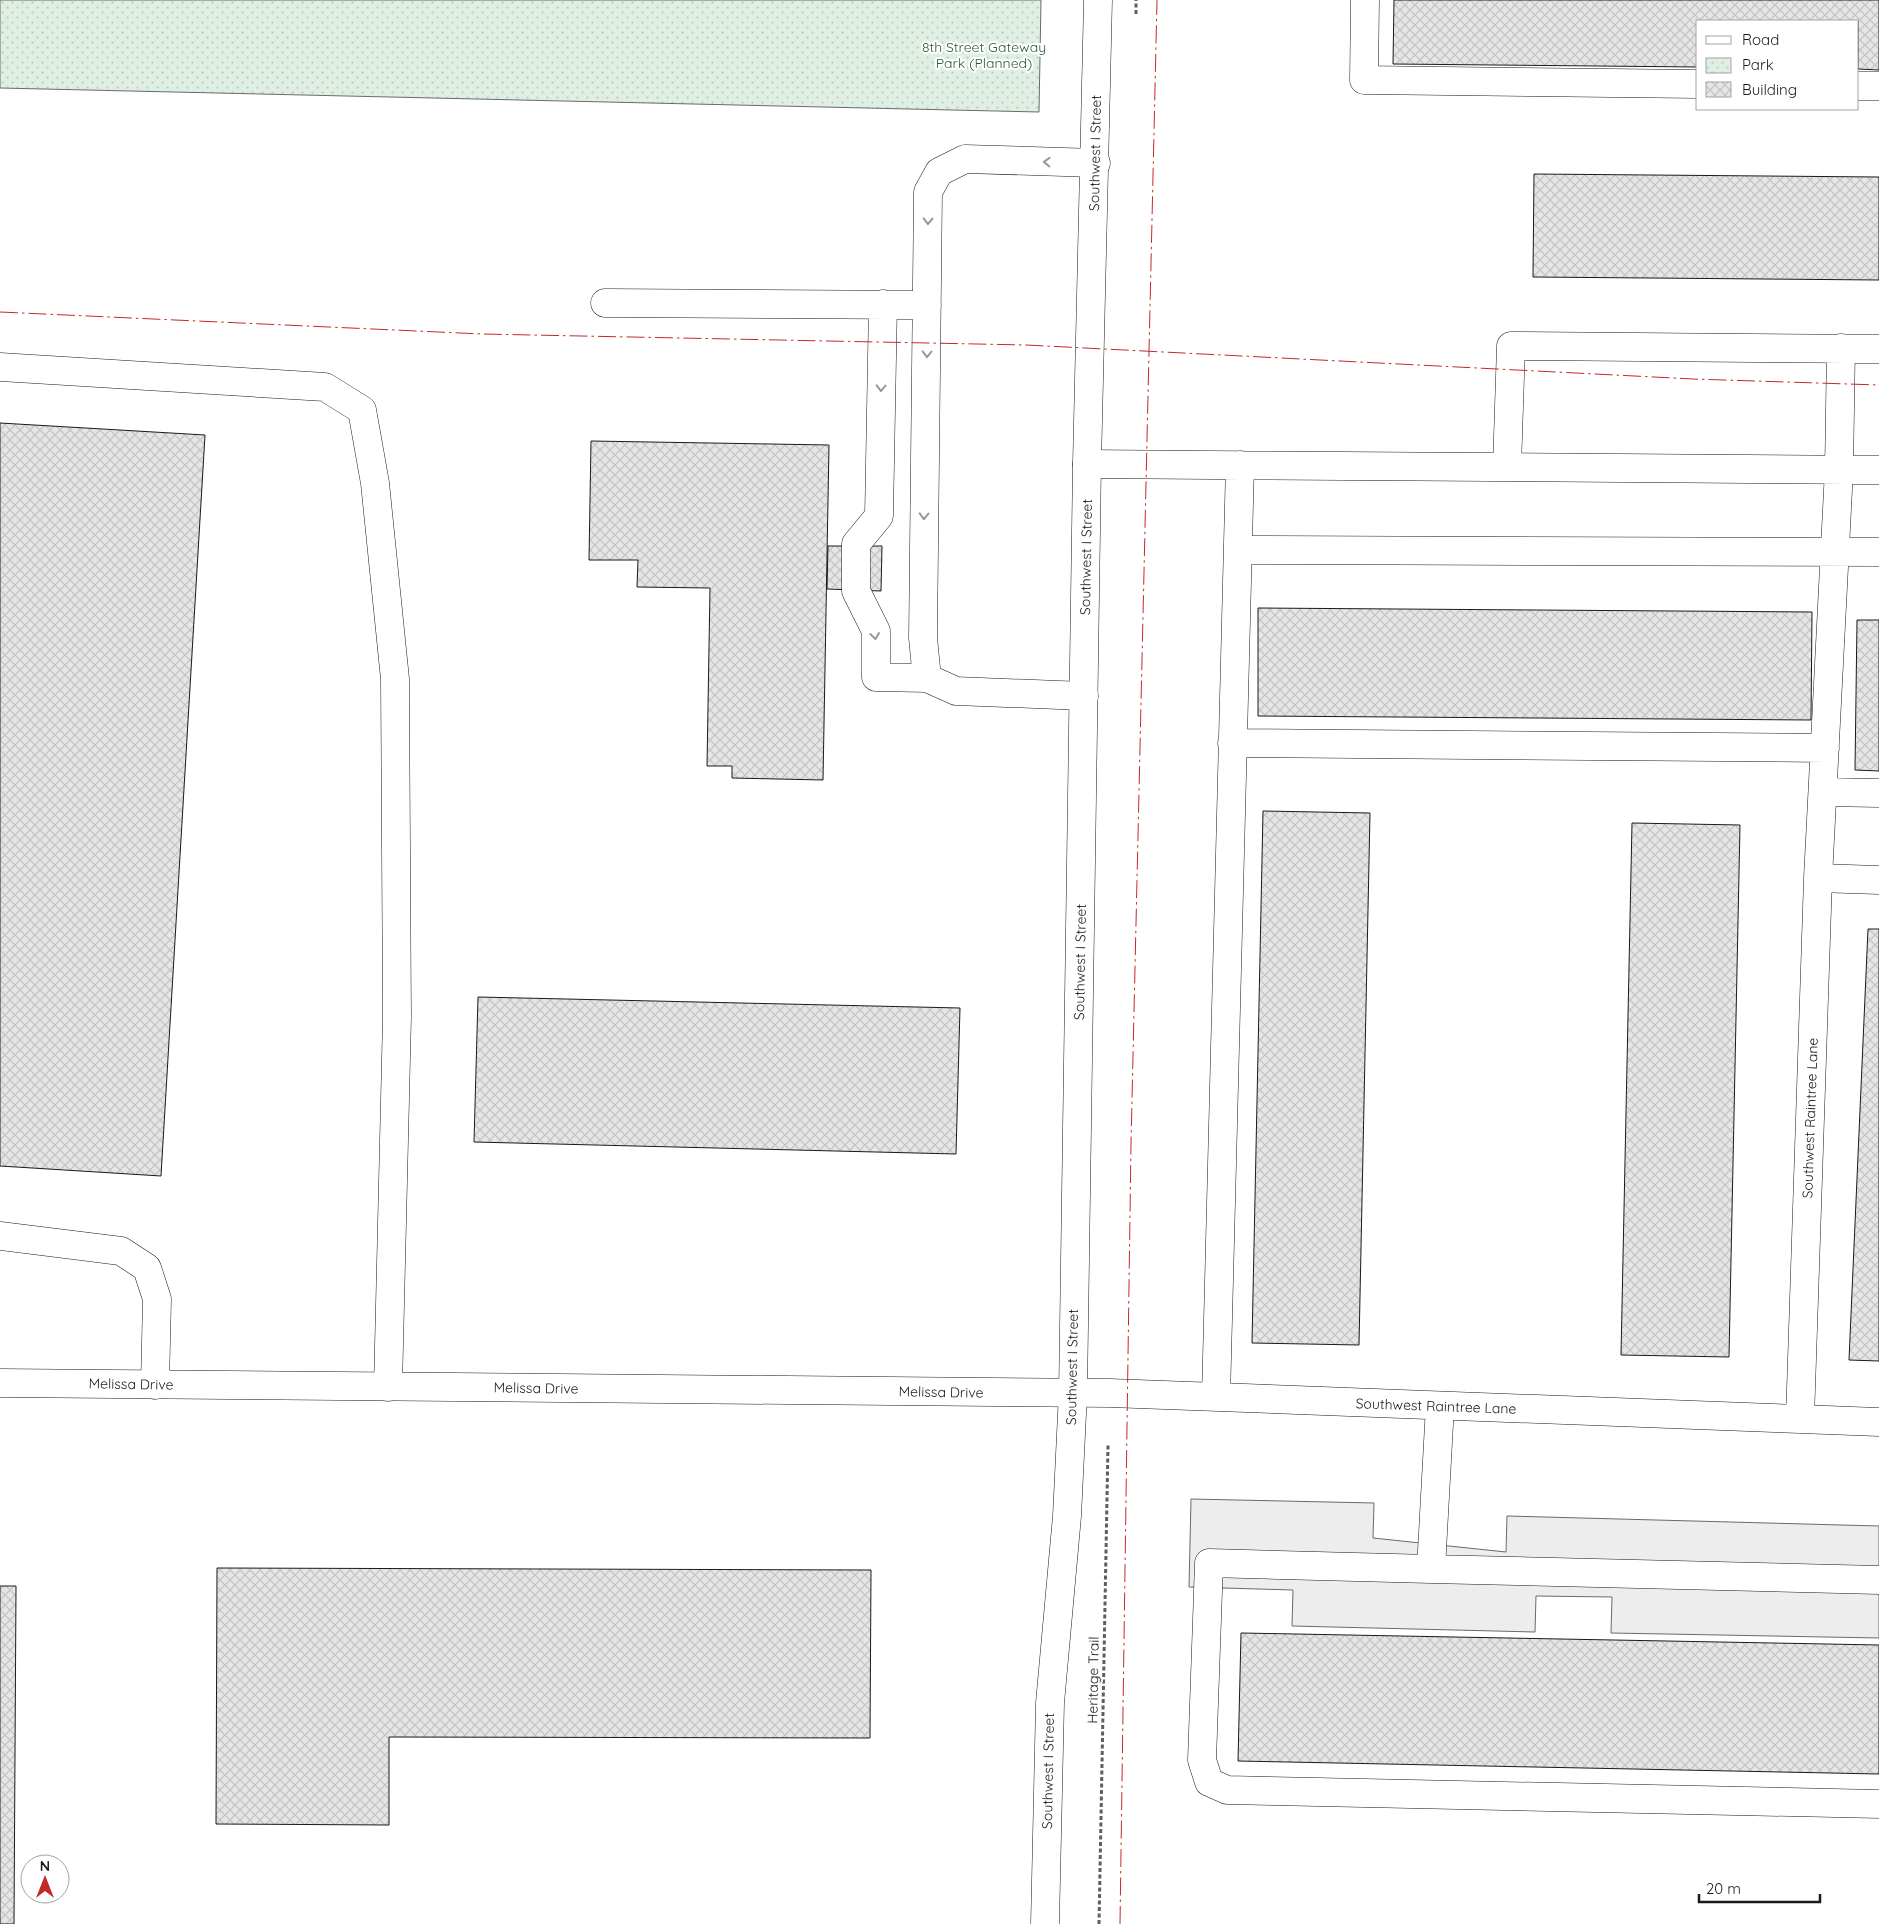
<svg xmlns="http://www.w3.org/2000/svg" width="1879" height="1924" viewBox="0 0 1879 1924" font-family="Quicksand,sans-serif">
<defs>
<pattern id="park-dots" width="8" height="8" patternUnits="userSpaceOnUse" patternTransform="scale(1.25)"><rect width="8" height="8" fill="#e0efe3"/><path d="M2 2h.1M6 6h.1" fill="none" stroke="#c0ccc2" stroke-width="1.8" stroke-linecap="round"/></pattern>
<pattern id="building-cross-hatch" width="8" height="8" patternUnits="userSpaceOnUse" patternTransform="scale(1.25)"><rect width="8" height="8" fill="#e6e6e6"/><path d="M0 0l8 8M0 8l8-8" fill="none" stroke="#c5c5c5"/></pattern>
</defs>
<rect width="100%" height="100%" fill="#fff"/>
<path fill="url(#park-dots)" stroke="#6a6a6a" d="M0,0H1041L1039,112L0,88Z"/>
<path fill="#ededed" stroke="#6a6a6a" d="M1191,1499L1374,1503L1373,1538L1506,1552L1507,1516L1879,1526V1638L1611,1633L1612,1597L1536,1596L1535,1632L1292,1626L1293,1590L1189,1587Z"/>
<path fill="url(#building-cross-hatch)" stroke="#1a1a1a" d="M1394,0H1879V70L1858,69V21H1698V67L1393,64Z
M1534,174L1879,177V280L1533,277Z
M0,423L205,435L161,1176L0,1166Z
M591,441L829,445L823,780L732,778V766H707L710,588L637,587L638,560H589Z
M828,546H882L881,591L827,589Z
M1258,608L1812,612L1811,720L1258,716Z
M1857,620H1879V771L1855,770Z
M1263,811L1370,813L1359,1345L1252,1343Z
M1632,823L1740,825L1729,1357L1621,1355Z
M1868,929H1879V1361L1849,1360Z
M478,997L960,1008L956,1154L474,1142Z
M217,1568L871,1570L870,1738L389,1737V1825L216,1824Z
M0,1586H16L14,1924H0Z
M1241,1633L1879,1645V1774L1238,1761Z"/>
<g fill="none" stroke-linecap="round" stroke-linejoin="round">
<defs>
<path id="minor" d="M1365,0L1364,80L1698,84
M1858,86H1879
M605,303L927,305
M883,304L879,516L856,544V591L876,631V677L927,678L956,691L1084,696
M1841,348L1839,470L1818,878L1800,1419L1879,1422
M0,367L325,387L362,410L375,483L395,679L397,1017L388,1387
M1087,464L1879,470
M1507,467L1511,346L1879,349
M1238,550L1879,552
M927,678L923,638L928,192L939,172L965,159L1096,163
M1232,743L1825,748
M1823,792L1879,793
M1818,878L1879,880
M0,1236L121,1251L147,1268L157,1299L155,1385
M0,1383L1110,1393L1800,1419
M1216,1397L1240,465
M1440,1406L1431,1569L1209,1563L1202,1760L1209,1782L1227,1790L1879,1804
M1431,1569L1879,1580"/>
<path id="major" d="M1045,1924L1050,1703L1067,1516L1073,1393L1087,464L1098,0"/>
</defs>
<use href="#minor" stroke="#1a1a1a" stroke-width="29"/>
<use href="#major" stroke="#1a1a1a" stroke-width="29"/>
<path stroke="#5f5f5f" stroke-width="3" stroke-dasharray="4 2.5" stroke-linecap="butt" d="M1136,14V0
M1099,1924L1108,1445"/>
<use href="#minor" stroke="#fff" stroke-width="28"/>
<use href="#major" stroke="#fff" stroke-width="28"/>
<path stroke="#c62828" stroke-width="1" stroke-dasharray="18 4 2.5 4" stroke-linecap="butt" d="M0,312L482,334L1026,345L1693,379L1879,385
M1120,1924L1131,1144L1157,0"/>
</g>
<defs><path id="oneway-chevron" d="M-2-3.5L2.5 0L-2 3.5" fill="none" stroke-width="1.6" stroke-linecap="round" stroke-linejoin="round" transform="scale(1.25)"/></defs>
<g stroke="#989898">
<use href="#oneway-chevron" transform="translate(1047 162) rotate(-178)"/>
<use href="#oneway-chevron" transform="translate(928 221) rotate(91)"/>
<use href="#oneway-chevron" transform="translate(927 354) rotate(91)"/>
<use href="#oneway-chevron" transform="translate(881 388) rotate(91)"/>
<use href="#oneway-chevron" transform="translate(924 516) rotate(91)"/>
<use href="#oneway-chevron" transform="translate(875 636) rotate(83)"/>
</g>
<g text-anchor="middle" dominant-baseline="central" stroke-width="4" stroke-linejoin="round" paint-order="stroke">
<g font-size="14" fill="#2b5a34" stroke="#fff">
<text x="984" y="47">8th Street Gateway<tspan x="984" dy="16">Park (Planned)</tspan></text>
</g>
<g font-size="14" fill="#1a1a1a" stroke="#fff">
<text transform="translate(1095 153) rotate(-89)">Southwest I Street</text>
<text transform="translate(1086 557) rotate(-89)">Southwest I Street</text>
<text transform="translate(1080 962) rotate(-89)">Southwest I Street</text>
<text transform="translate(1810 1118) rotate(-88)">Southwest Raintree Lane</text>
<text transform="translate(1072 1367) rotate(-89)">Southwest I Street</text>
<text transform="translate(131 1384) rotate(1)">Melissa Drive</text>
<text transform="translate(536 1388) rotate(1)">Melissa Drive</text>
<text transform="translate(941 1392) rotate(1)">Melissa Drive</text>
<text transform="translate(1436 1406) rotate(2)">Southwest Raintree Lane</text>
<text transform="translate(1093 1680) rotate(-89)">Heritage Trail</text>
<text transform="translate(1048 1771) rotate(-89)">Southwest I Street</text>
</g>
</g>
<rect x="1696" y="20" width="162" height="90" fill="#ffffff" stroke="#a3a3a3"/>
<rect x="1706" y="36" width="25" height="8" fill="#ffffff" stroke="#a3a3a3"/>
<text x="1742" y="45" font-size="15" fill="#1a1a1a">Road</text>
<rect x="1706" y="58" width="25" height="15" fill="url(#park-dots)" stroke="#a3a3a3"/>
<text x="1742" y="70" font-size="15" fill="#1a1a1a">Park</text>
<rect x="1706" y="82" width="25" height="15" fill="url(#building-cross-hatch)" stroke="#a3a3a3"/>
<text x="1742" y="95" font-size="15" fill="#1a1a1a">Building</text>
<g transform="translate(45 1879)"><circle r="24" fill="#ffffff" stroke="#a3a3a3"/>
<path d="M0-4L9 19L0 12L-9 19Z" fill="#c62828"/>
<text y="-8" font-size="14" font-weight="bold" text-anchor="middle" fill="#1a1a1a">N</text>
</g>
<path d="M1699 1894v8h121v-8" fill="none" stroke="#1a1a1a" stroke-width="2.5"/>
<text x="1706" y="1894" font-size="15" fill="#1a1a1a" stroke="#ffffff" stroke-width="4" paint-order="stroke">20 m</text>
</svg>
